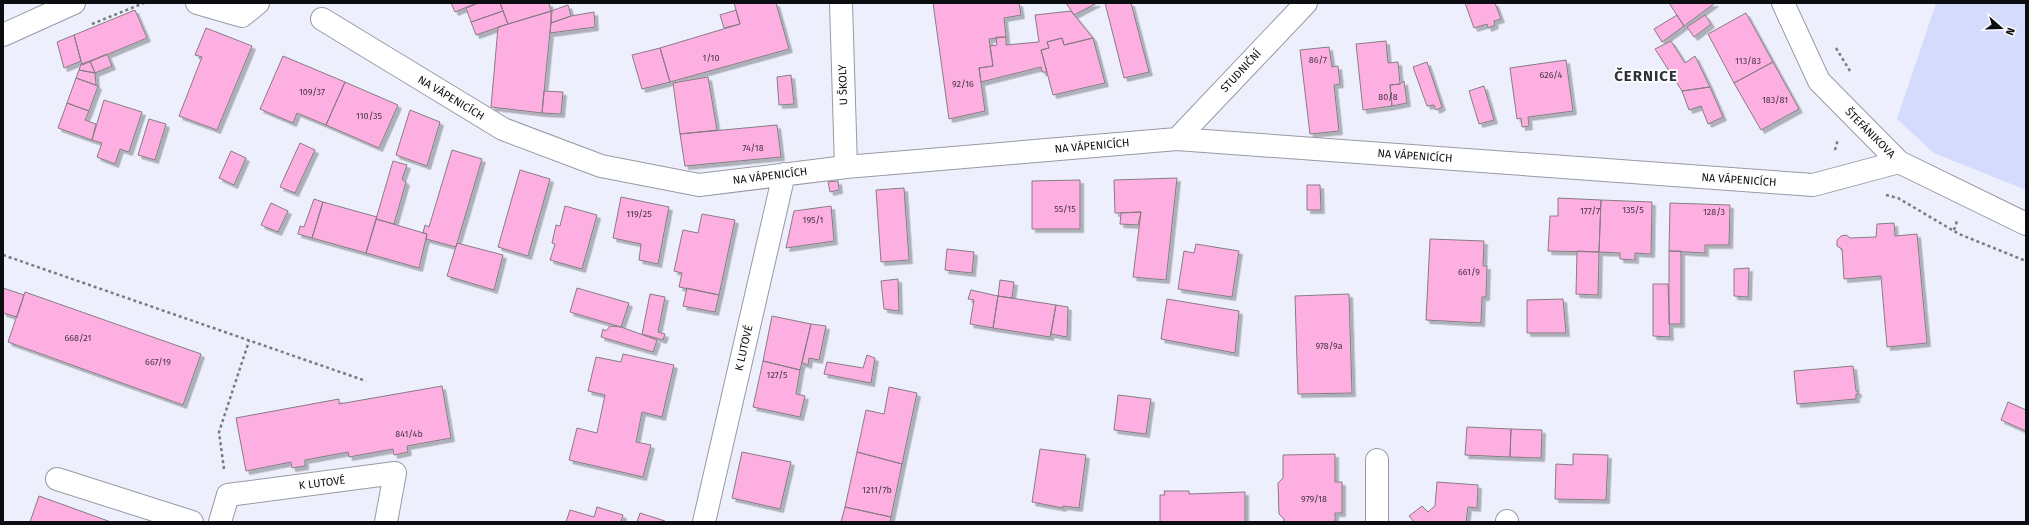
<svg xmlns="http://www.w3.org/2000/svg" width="2029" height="525" viewBox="0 0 2029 525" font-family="'Fira Sans',sans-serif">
<defs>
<filter id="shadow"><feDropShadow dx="3.5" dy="3.5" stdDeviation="0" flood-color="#0004"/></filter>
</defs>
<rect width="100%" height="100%" fill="#edf0fc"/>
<path fill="#d4dbfc" d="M1936,3H2026V190L1934,153L1897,119Z"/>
<path fill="#feafe2" stroke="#867c82" filter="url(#shadow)" d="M451,3H477L455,12Z
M479,3H500L503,11L471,22L466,8Z
M500,3H549L551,11L508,24Z
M734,3H776L789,49L670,82L660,48L740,24Z
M933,3H1019L1021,15L1004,18L1006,37L989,39L993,66L979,68L985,111L949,119Z
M1066,3H1097L1074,15Z
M1105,3H1131L1149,72L1124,78Z
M1465,3H1495L1501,19L1494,21L1495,25L1488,28L1487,24L1474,28Z
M1669,3H1715L1684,26Z
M568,5L571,16L551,23V11Z
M135,10L147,38L82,65L74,35Z
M736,10L740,24L724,28L720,15Z
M503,11L508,24L476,35L471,22Z
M552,11L542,113L491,107L498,27Z
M1071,11L1093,38L1064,45L1062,38L1047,42L1049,48L1041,50L1047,72H1042L1041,67L981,82L979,68L993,66L990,46L997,45L996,37H1006V45L1039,42L1035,15Z
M594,12L595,27L550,33L551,23L571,16Z
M1746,13L1773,62L1734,83L1708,34Z
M1677,15L1684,26L1662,42L1654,29Z
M1705,15L1711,24L1694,37L1687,27Z
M206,28L252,46L217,130L179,116L202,57L195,55Z
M74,35L81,61L64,68L57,42Z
M1062,38L1064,45L1093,38L1105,83L1053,95L1041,50L1049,48L1047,42Z
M1386,41L1388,63L1398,62L1400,84L1390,85L1392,106L1363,110L1356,44Z
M1671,41L1685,63L1695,56L1710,87L1682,91L1655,49Z
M1329,47L1332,67L1338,66L1340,84L1334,85L1339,131L1310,134L1300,50Z
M660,48L670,82L642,89L632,55Z
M107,54L112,66L95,73L90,61Z
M283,56L345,82L326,125L297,113L293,123L260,109Z
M1566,60L1573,111L1528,117L1529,126L1522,127L1521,118L1517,119L1510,68Z
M90,61L95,73L79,70L81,64Z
M1427,62L1442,107L1436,110L1434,105L1427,106L1413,67Z
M1773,62L1799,109L1761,130L1734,83Z
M79,70L95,73L96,85L76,78Z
M791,75L794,104L779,105L777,77Z
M708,77L717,130L680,134L673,83Z
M76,78L98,86L89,111L67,103Z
M1404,81L1407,103L1392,106L1390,85L1400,84Z
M345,82L398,105L379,148L326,125Z
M1484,86L1494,120L1479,124L1469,91Z
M1710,87L1723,117L1708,124L1701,106L1689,110L1682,91Z
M544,91L563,92L561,114L542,113Z
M104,100L142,112L129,152L120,149L115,164L97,157L102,143L92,140Z
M67,103L89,111L85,120L96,124L92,140L58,128Z
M410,110L440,122L427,166L396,155Z
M149,119L166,124L155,160L138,155Z
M777,125L781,157L685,166L680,134Z
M300,143L315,150L295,193L280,187Z
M452,150L482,159L456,247L426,239L427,234L423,233L425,225L429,227Z
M231,151L246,158L234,185L219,178Z
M393,161L407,165L402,179L406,182L394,224L376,219Z
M520,170L550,179L528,256L498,247Z
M1177,178L1166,280L1133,277L1141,212L1115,213L1114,180Z
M1080,180V229H1032V181Z
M838,181L839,190L830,192L828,182Z
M1307,185H1320L1321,210H1307Z
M904,188L909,260L881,262L876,190Z
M621,197L669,207L658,264L639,260L641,244L613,238Z
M1558,198L1601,200L1599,252L1548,251L1550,216H1558Z
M314,199L323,202L312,238L298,234L300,226L304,227Z
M1601,200L1652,202L1651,254L1635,253V260L1620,259V253L1599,252Z
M323,202L377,217L366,253L312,238Z
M271,203L288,211L278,232L261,225Z
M1670,203L1730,205L1729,245H1705V253L1669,251Z
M565,206L597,215L582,269L550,260L555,244L552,243L556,225L560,226Z
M831,206L834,241L786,248L794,211Z
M1141,212L1138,225L1120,224L1121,213Z
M702,214L735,220L719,295L679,287L682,273L674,271L683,230L698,233Z
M376,219L427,234L419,268L366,253Z
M1894,223L1895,236L1917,234L1927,343L1887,347L1881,276L1844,279L1842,249L1837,246V240L1841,236L1846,235L1850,238L1876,237L1877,224Z
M1430,239L1484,241L1483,266H1487L1486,297H1482L1481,323L1426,320Z
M457,243L503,255L494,290L447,276Z
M1196,244L1239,251L1232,297L1178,289L1184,251L1194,253Z
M947,249L974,252L972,273L945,270Z
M1577,251L1599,252L1598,295L1576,294Z
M1669,251H1681V324H1669Z
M1749,268L1748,297L1734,296V269Z
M898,279L899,311L884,309L881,281Z
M1000,280L1014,282L1012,298L998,296Z
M1653,284H1668L1670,337L1653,336Z
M3,288L24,295L17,317L3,313Z
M577,288L629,303L621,327L570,312Z
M687,288L719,295L715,312L683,306Z
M971,290L998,296L993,328L970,324L974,300L968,299Z
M25,292L201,354L183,405L8,342Z
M650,294L665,297L658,332L665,334L663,340L642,334Z
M1349,294L1352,393L1298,394L1295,296Z
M998,296L1056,305L1050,337L993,328Z
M1167,299L1239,311L1235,353L1161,339Z
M1563,299L1566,333H1527V300Z
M1056,305L1068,307L1067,337L1051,334Z
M772,316L811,324L800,370L763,361Z
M811,324L826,326L819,360L809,358L808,365L802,363Z
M610,326L621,327L657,340L653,352L601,337L603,329L606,331Z
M623,354L674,365L662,417L642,412L636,442L651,445L643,477L569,460L577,428L597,433L605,395L588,391L596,357L621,362Z
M867,355L875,358L871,383L824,374L827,362L863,368Z
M763,361L800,370L796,394L805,396L800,417L753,407Z
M1853,366L1856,391H1858V394H1856V399L1797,404L1794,371Z
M442,386L451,438L407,446L408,452L394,455L393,449L349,457L348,452L305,460V466L292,468L291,462L246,471L236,418L339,399V404Z
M889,387L917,393L902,464L857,452L866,410L884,414Z
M1118,395L1151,399L1146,434L1114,430Z
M2008,402L2026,410V431L2001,420Z
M1467,427L1511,429L1510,457L1465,455Z
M1511,429L1542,430L1541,458L1510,457Z
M1040,449L1086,455L1079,508L1063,506V508L1032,502Z
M742,452L791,462L780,509L732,498Z
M857,452L902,464L891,517L845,507Z
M1335,454V482H1342V513H1335V522H1284V519L1279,514L1278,483L1283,478V455Z
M1573,454L1608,455L1606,500L1555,499L1556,464L1573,465Z
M1437,482L1478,485L1477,508L1468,507L1466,522H1414L1409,516L1422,506L1428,512L1435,506Z
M1164,491H1189V494L1245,492V522H1160V495H1165Z
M39,496L111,522H30Z
M597,507L623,515L621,522H566L570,510L594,517Z
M845,507L891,517L890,522H841Z
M640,513L665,521V522H637Z"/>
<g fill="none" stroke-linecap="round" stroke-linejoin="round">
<defs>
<path id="minor" d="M197,3L242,16L258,3
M841,3L846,167
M1783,3L1819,81L1899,162L2026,224
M322,19L503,129L601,166L699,185L846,167L1177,139L1813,185L1899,162
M3,35L74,3
M1177,139L1306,3
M1377,460V522
M57,479L192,522
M220,522L228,495L395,473L386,522
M704,522L784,174
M1507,522V521"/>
</defs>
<use href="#minor" stroke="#979aa5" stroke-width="24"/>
<path stroke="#797b82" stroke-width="2.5" stroke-dasharray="3 3" stroke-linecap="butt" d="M92,24L144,3
M1836,48L1850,71
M1835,150L1838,139
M1886,195L1898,198L1959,234L2026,261
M1954,230L1957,221
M3,255L366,381
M224,469L219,432L249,341"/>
<use href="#minor" stroke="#fff" stroke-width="22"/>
</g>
<g text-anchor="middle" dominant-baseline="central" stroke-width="3.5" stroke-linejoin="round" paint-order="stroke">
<g font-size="9" fill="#483644">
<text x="711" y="58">1/10</text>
<text x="1318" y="60">86/7</text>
<text x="1748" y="61">113/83</text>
<text x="1551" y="75">626/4</text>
<text x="963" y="84">92/16</text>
<text x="312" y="92">109/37</text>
<text x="1388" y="97">80/8</text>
<text x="1775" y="100">183/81</text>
<text x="369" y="116">110/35</text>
<text x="753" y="148">74/18</text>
<text x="1065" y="209">55/15</text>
<text x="1633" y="210">135/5</text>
<text x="1590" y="211">177/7</text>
<text x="1714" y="212">128/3</text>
<text x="639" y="214">119/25</text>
<text x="813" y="220">195/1</text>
<text x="1469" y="272">661/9</text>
<text x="78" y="338">668/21</text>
<text x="1329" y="346">978/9a</text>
<text x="158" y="362">667/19</text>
<text x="777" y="375">127/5</text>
<text x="409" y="434">841/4b</text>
<text x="877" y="490">1211/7b</text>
<text x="1314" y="499">979/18</text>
</g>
<g font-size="11" fill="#0c0d10" stroke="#fefefe">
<text transform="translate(1241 71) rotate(-47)">STUDNIČNÍ</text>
<text transform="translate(843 85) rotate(-92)">U ŠKOLY</text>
<text transform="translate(451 98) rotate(31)">NA VÁPENICÍCH</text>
<text transform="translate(1870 133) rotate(45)">ŠTEFÁNIKOVA</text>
<text transform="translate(1092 146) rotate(-5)">NA VÁPENICÍCH</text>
<text transform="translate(1415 156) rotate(4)">NA VÁPENICÍCH</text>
<text transform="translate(770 176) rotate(-7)">NA VÁPENICÍCH</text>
<text transform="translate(1739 180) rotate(4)">NA VÁPENICÍCH</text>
<text transform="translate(744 348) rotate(-77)">K LUTOVÉ</text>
<text transform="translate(322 483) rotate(-7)">K LUTOVÉ</text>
</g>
<g font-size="15" font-weight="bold" letter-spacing="1" fill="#30323b" stroke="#fefefe">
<text x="1646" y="76">ČERNICE</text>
</g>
</g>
<rect width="2029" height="525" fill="none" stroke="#0c0d10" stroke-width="8"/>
<g transform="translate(2001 28) rotate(110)" stroke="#fefefe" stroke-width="3" paint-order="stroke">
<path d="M0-3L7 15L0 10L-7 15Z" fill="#0c0d10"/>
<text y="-6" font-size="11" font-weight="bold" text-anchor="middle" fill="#0c0d10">N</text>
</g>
</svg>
